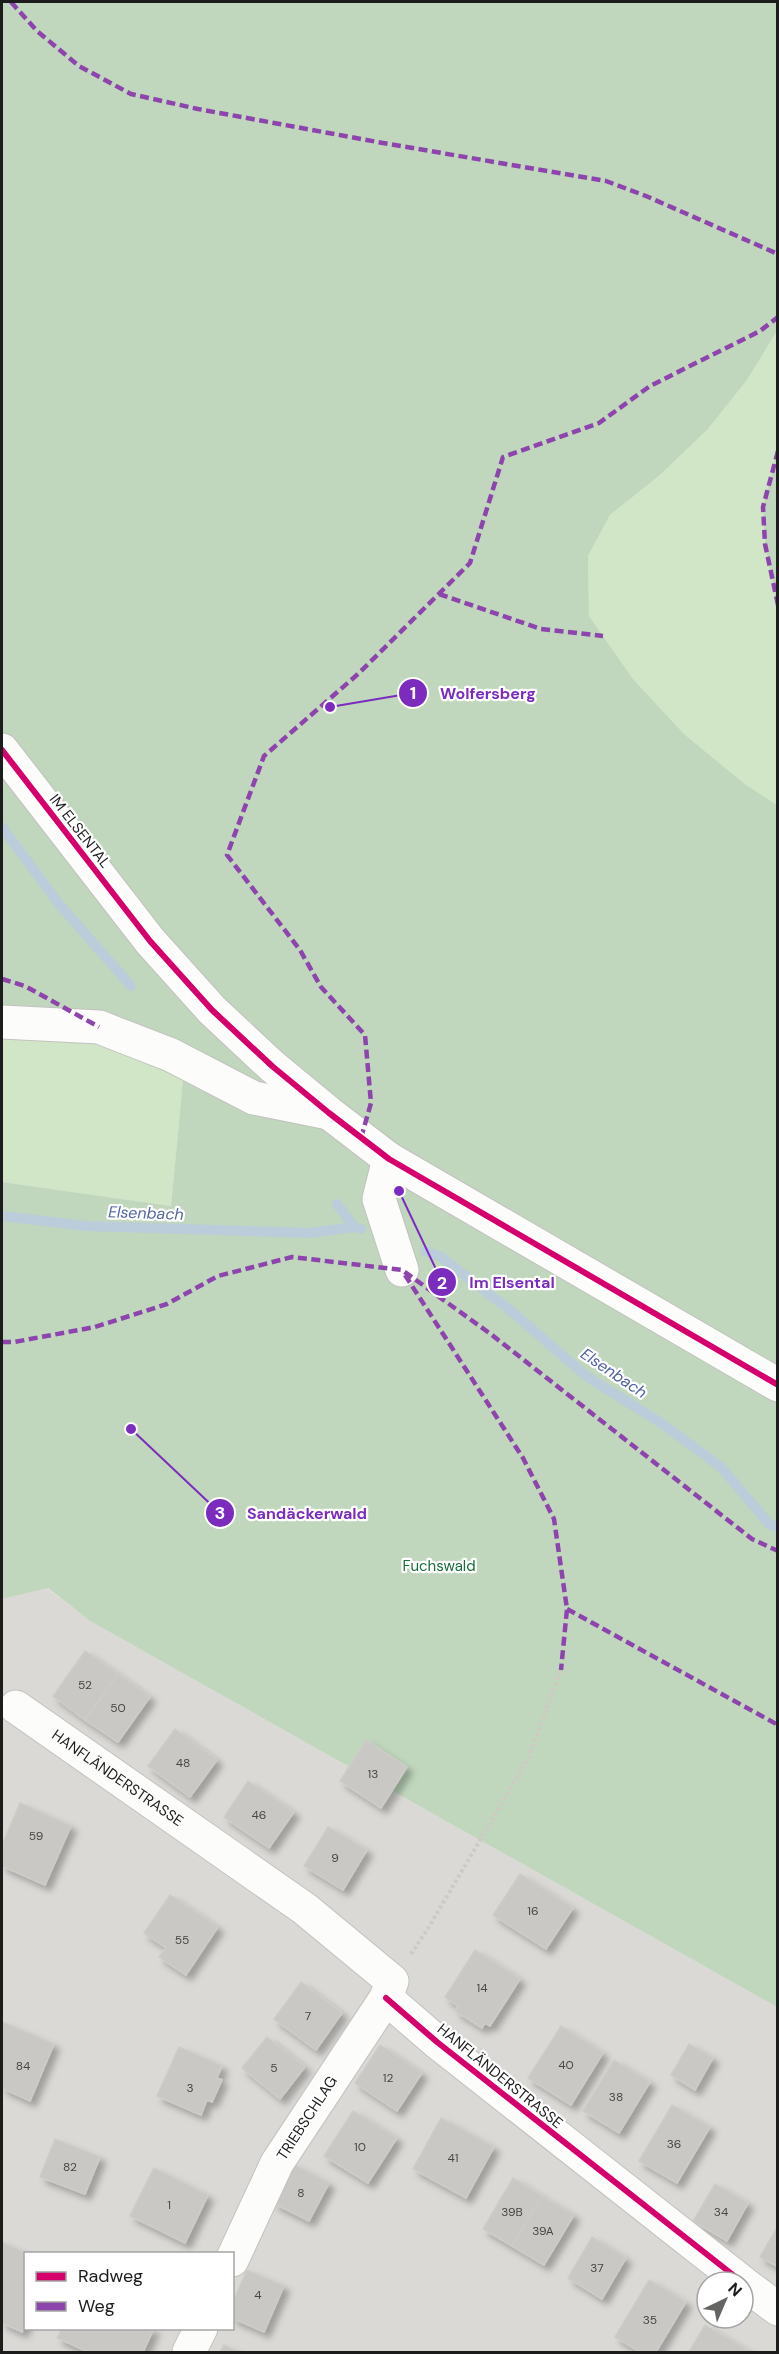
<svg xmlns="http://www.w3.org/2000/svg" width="779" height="2354" viewBox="0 0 779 2354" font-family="'DM Sans',sans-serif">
<defs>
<filter id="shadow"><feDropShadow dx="5.5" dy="5.5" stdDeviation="3" flood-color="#0004"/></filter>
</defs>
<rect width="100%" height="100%" fill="#ebeae5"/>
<path fill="#dad9d6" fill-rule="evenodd" d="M47,1588L90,1621L777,2007V2352H2V1599ZM26,2254H232V2328H26ZM707,2282H743V2318H707Z"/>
<path fill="#d0e6c6" d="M777,331V451L772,469L765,544L778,605L777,805L746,785L684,734L633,679L589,616L588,556L610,515L660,475L708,429L747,380Z
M2,1037L104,1045L183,1080L171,1206L2,1182Z"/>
<path fill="#c0d7bd" d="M2,2H777V331L747,380L708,429L660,475L610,515L588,556L589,616L633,679L684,734L746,785L777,805V2007L90,1621L48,1588L2,1599V1182L171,1206L183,1080L104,1045L2,1037Z
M777,451V605L765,544L763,507Z"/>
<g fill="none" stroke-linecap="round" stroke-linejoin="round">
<path stroke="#bbccda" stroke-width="10" d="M2,827L59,904L131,986
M337,1204L354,1227
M2,1216L86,1226L310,1233L354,1227L361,1229
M425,1251L441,1257L510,1310L586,1376L661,1423L721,1467L769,1524L778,1528"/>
</g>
<path fill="#c9c8c5" stroke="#ceccc7" stroke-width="1.5" filter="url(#shadow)" d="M85,1651L118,1674L85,1720L53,1696Z
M118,1674L150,1697L118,1742L85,1720Z
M175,1729L217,1760L190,1797L148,1766Z
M366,1740L407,1767L381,1808L340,1781Z
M248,1781L294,1812L269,1848L224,1817Z
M20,1803L71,1826L45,1885L2,1866V1845Z
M328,1827L367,1850L343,1890L304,1866Z
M520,1874L573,1908L546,1949L493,1915Z
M170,1895L218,1927L186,1975L159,1957L166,1948L144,1933Z
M475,1950L520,1979L490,2026L485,2023L482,2028L455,2011L458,2006L445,1997Z
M301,1982L342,2013L316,2050L274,2019Z
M2,2022L54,2044L30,2101L2,2088Z
M561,2026L603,2053L571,2105L528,2078Z
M267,2037L305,2067L280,2099L242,2068Z
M689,2044L713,2058L695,2090L671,2075Z
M380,2045L422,2073L397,2111L355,2083Z
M179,2047L222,2066L217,2078L222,2080L212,2102L207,2100L201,2115L157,2096Z
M614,2060L650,2082L619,2133L583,2111Z
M672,2105L710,2127L677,2183L639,2161Z
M353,2111L397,2138L368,2183L324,2156Z
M441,2118L494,2147L466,2198L413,2169Z
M55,2139L100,2157L85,2194L40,2177Z
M293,2164L329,2183L309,2221L273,2203Z
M154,2168L208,2195L185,2243L130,2216Z
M513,2178L542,2196L512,2246L483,2229Z
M715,2184L748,2203L727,2241L693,2221Z
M542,2196L574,2215L544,2265L512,2246Z
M778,2226V2267L760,2257Z
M592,2237L626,2258L602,2299L568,2278Z
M2,2242L27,2254H26V2324L22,2332L2,2323Z
M247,2270L284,2286L264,2332L232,2318V2304Z
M649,2280L686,2302L656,2352H640L615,2337Z
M705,2325L749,2351L748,2352H689Z
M62,2328H154L143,2352H88L57,2338Z
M224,2345L239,2352H220Z"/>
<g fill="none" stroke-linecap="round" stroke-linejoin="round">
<defs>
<g id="minor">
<path d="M2,750L150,941L212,1010L272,1066L329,1113L389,1159L778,1385"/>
<path d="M2,1022L99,1027L171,1055L254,1098L324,1112"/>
<path d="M389,1159L379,1199L402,1270"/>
<path id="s1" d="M16,1707L305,1909L392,1981L386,1998L277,2163L232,2260"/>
<path d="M386,1998L437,2042L742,2282"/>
<path d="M743,2283L778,2309"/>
<path d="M189,2352L201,2328"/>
</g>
</defs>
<use href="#minor" stroke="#c2c1bf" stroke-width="35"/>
<path stroke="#d0c9c3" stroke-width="4" stroke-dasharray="3 3" stroke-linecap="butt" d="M411,1954L427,1930L528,1759L561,1670"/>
<use href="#minor" stroke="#fcfcfb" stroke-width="33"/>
<path stroke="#8e44ad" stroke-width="4.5" stroke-dasharray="9 4.5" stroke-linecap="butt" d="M11,2L37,31L79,66L131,94L198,109L383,143L606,181L646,196L778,254
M778,451L763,507L765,544L778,605
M439,594L541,629L603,636
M2,979L25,986L99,1027
M361,1138L371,1103L365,1035L321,987L300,950L227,855L264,756L358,674L470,563L503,457L599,423L650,386L760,331L778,317
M405,1275L523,1458L554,1519L567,1609L561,1670
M2,1342H14L95,1327L167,1304L218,1276L292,1257L402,1270L492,1335L752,1539L778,1551
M567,1609L778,1725"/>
<defs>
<path id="cycleway" d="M2,750L150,941L212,1010L272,1066L329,1113L389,1159L778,1385
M386,1998L437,2042L742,2282"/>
</defs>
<use href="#cycleway" stroke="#fff" stroke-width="10"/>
<use href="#cycleway" stroke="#d6006c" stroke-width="6"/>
</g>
<g text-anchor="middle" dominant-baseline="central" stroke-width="4.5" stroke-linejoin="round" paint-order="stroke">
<g font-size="12" fill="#474746">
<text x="85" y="1685">52</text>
<text x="118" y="1708">50</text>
<text x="183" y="1763">48</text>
<text x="373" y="1774">13</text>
<text x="259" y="1815">46</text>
<text x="36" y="1836">59</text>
<text x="335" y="1858">9</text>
<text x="533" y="1911">16</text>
<text x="182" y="1940">55</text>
<text x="482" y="1988">14</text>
<text x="308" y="2016">7</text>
<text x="566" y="2065">40</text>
<text x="23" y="2066">84</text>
<text x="274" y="2068">5</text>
<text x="388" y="2078">12</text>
<text x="190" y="2088">3</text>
<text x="616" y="2097">38</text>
<text x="674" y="2144">36</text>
<text x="360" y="2147">10</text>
<text x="453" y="2158">41</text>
<text x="70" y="2167">82</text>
<text x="301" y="2193">8</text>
<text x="169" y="2205">1</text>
<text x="512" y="2212">39B</text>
<text x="721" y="2212">34</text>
<text x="543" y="2231">39A</text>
<text x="597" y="2268">37</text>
<text x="258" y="2295">4</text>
<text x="650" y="2320">35</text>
</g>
<g font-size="15" fill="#1c1c1c" stroke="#fff">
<text transform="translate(80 831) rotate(52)">IM ELSENTAL</text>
<text stroke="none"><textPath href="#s1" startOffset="124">HANFLÄNDERSTRASSE</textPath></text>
<text transform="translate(500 2076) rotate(39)">HANFLÄNDERSTRASSE</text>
<text transform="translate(307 2118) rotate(-57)">TRIEBSCHLAG</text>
</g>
<g font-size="15" fill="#166f36" stroke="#fff">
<text x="439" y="1566">Fuchswald</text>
</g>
<g font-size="16" font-style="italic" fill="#5364a2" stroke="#fff">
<text transform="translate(146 1213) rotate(2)">Elsenbach</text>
<text transform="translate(614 1373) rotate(34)">Elsenbach</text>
</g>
</g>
<path fill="none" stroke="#7b2cbf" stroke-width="2" d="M330 707L413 693M399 1191L442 1282M131 1429L220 1513"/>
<g fill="#7b2cbf" stroke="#fff" stroke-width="2">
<circle cx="330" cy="707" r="6"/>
<circle cx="399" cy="1191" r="6"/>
<circle cx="131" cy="1429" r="6"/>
<circle cx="413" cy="693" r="15"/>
<circle cx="442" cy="1282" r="15"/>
<circle cx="220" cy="1513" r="15"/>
</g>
<g font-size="18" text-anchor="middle" font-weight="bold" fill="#fff">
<text x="413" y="699">1</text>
<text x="442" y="1289">2</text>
<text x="220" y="1519">3</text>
</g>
<g font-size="16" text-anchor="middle" font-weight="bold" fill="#7b2cbf" stroke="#fff" stroke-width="4.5" stroke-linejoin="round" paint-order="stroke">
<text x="488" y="699">Wolfersberg</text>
<text x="512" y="1288">Im Elsental</text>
<text x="307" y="1519">Sandäckerwald</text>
</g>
<rect width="779" height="2354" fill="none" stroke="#1c1c1c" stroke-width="6"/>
<rect x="24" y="2252" width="210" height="78" fill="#ffffff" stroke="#a4a4a4" stroke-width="1.5"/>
<rect x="36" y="2272" width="30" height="9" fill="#d6006c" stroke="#a4a4a4" stroke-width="1.5"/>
<text x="78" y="2282" font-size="18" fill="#1c1c1c">Radweg</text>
<rect x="36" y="2302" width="30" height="9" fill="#8e44ad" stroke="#a4a4a4" stroke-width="1.5"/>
<text x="78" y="2312" font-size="18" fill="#1c1c1c">Weg</text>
<g transform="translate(725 2300) rotate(44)"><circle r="28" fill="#ffffff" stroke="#a4a4a4" stroke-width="1.5"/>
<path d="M0-4.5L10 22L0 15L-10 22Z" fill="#646462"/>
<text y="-9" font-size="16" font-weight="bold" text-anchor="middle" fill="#1c1c1c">N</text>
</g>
</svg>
